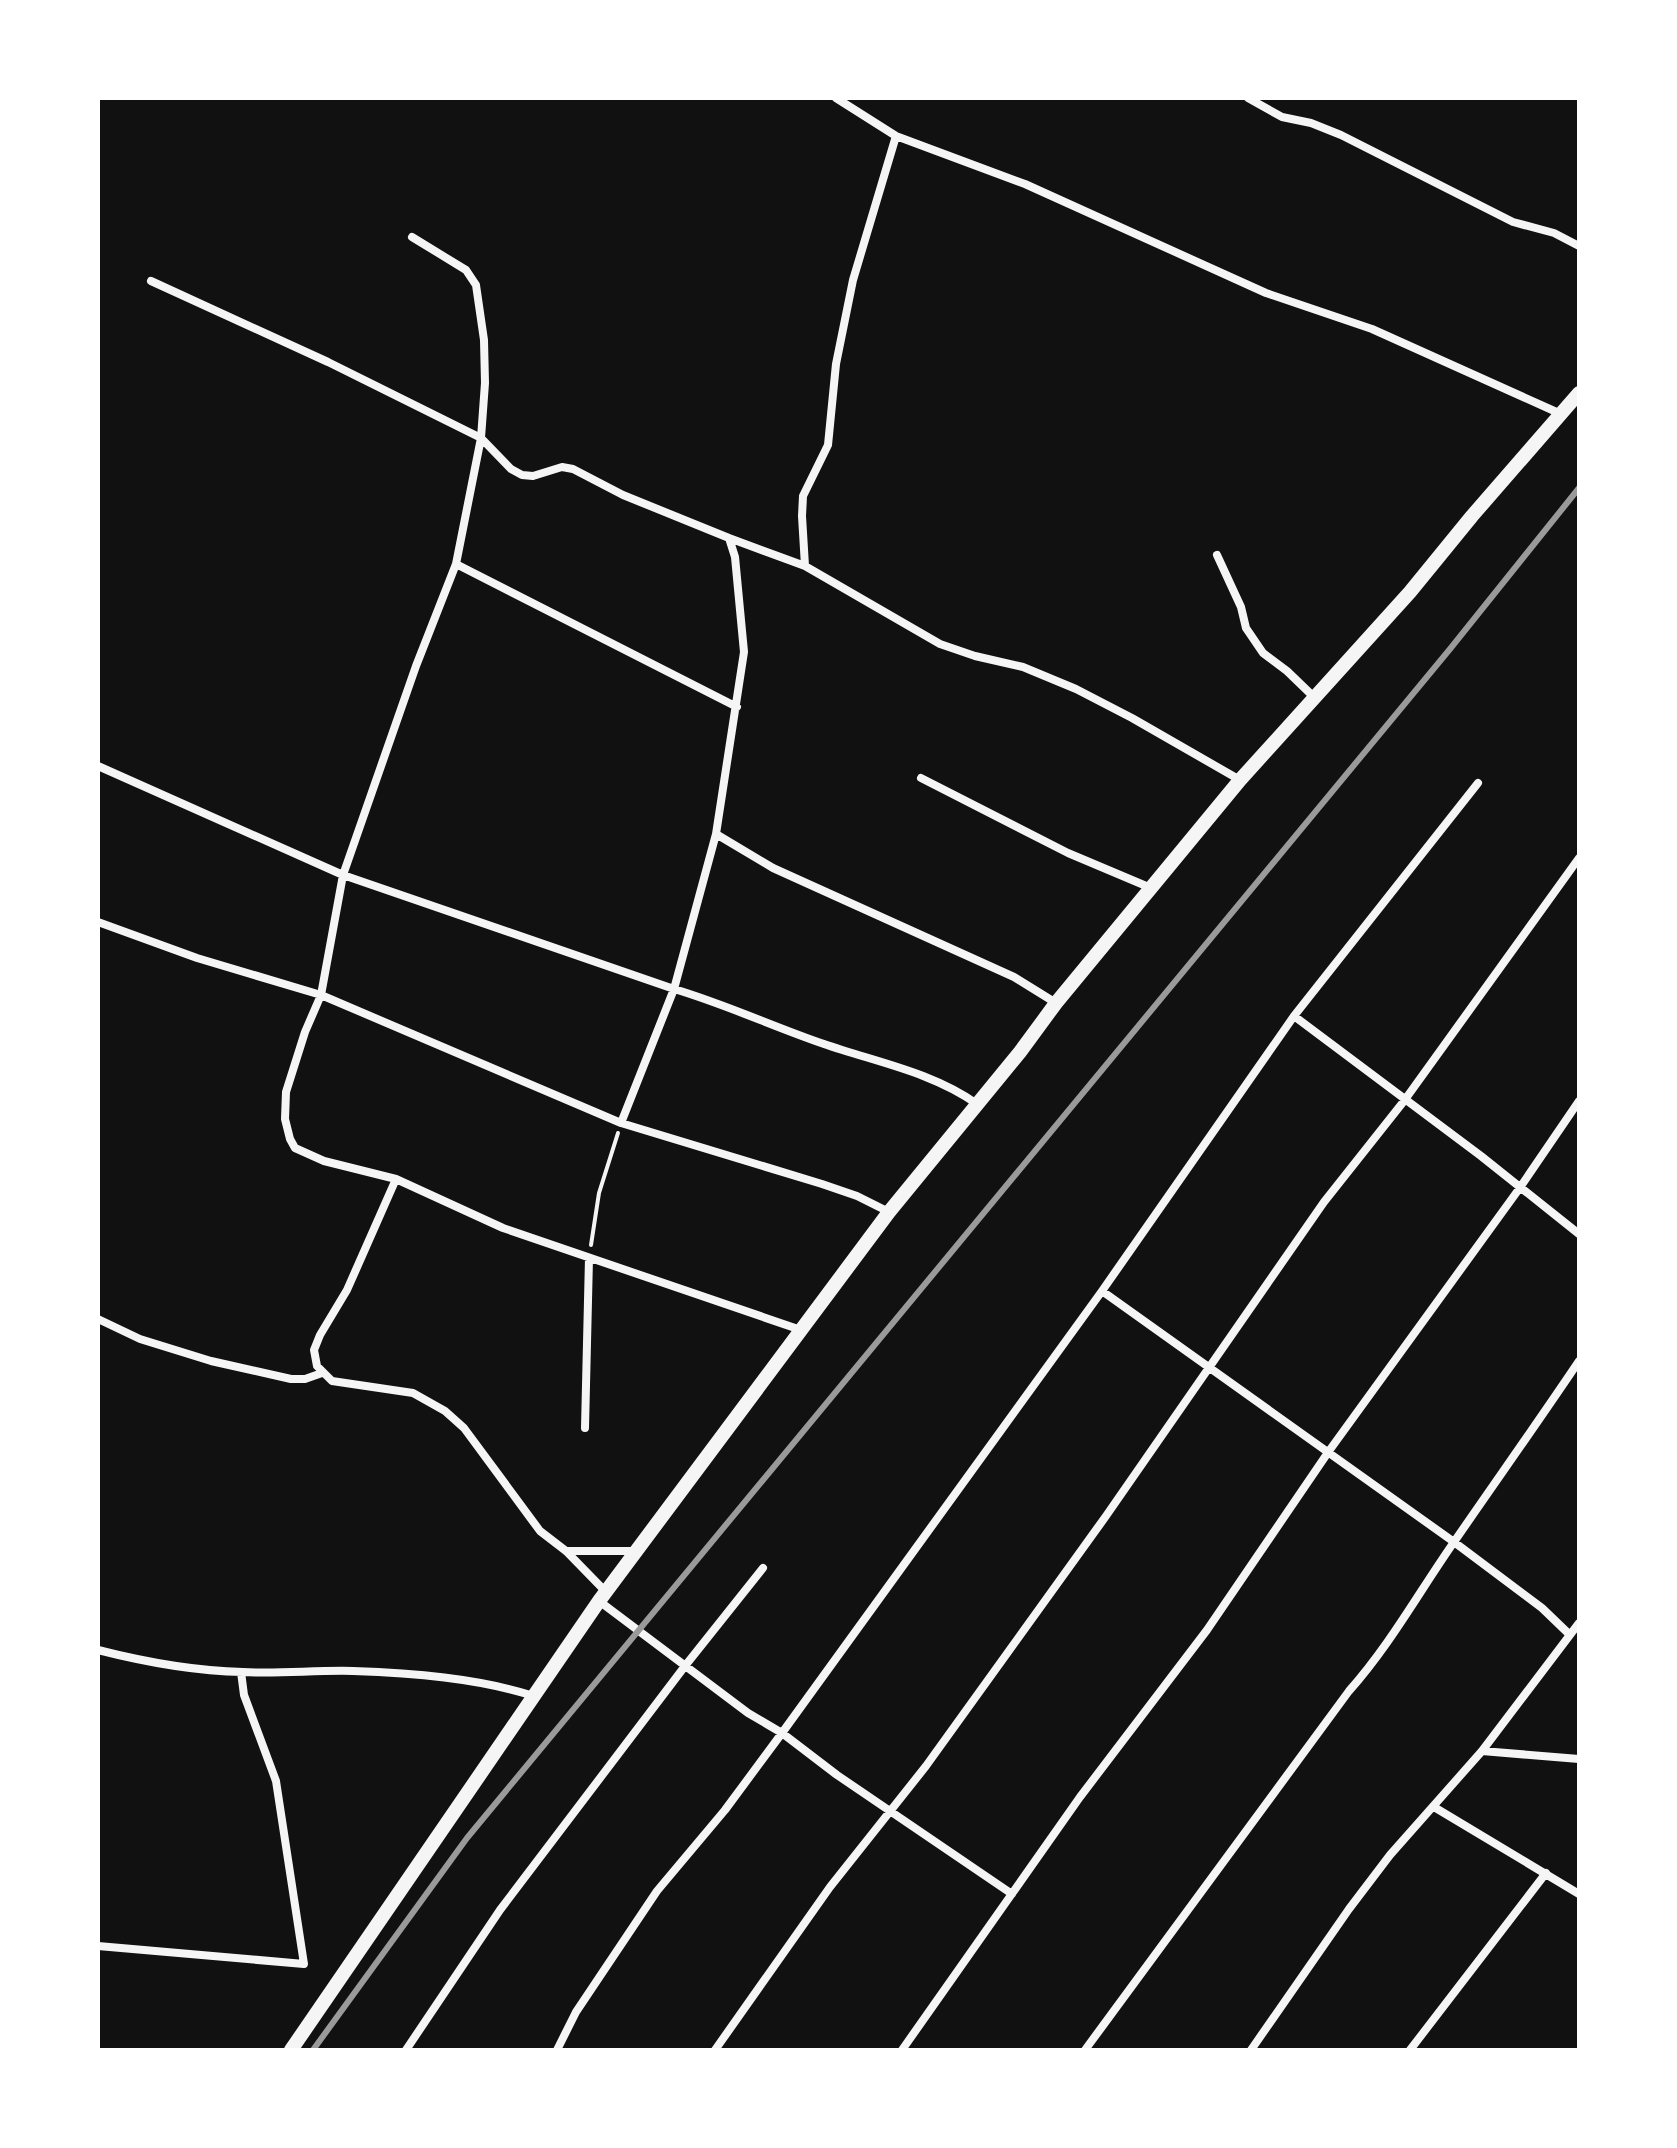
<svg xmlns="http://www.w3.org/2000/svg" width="1677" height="2148" viewBox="0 0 1677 2148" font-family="Helvetica,sans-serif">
<rect width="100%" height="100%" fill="#111"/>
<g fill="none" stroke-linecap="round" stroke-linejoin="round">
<path stroke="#f5f5f5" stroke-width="4" d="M591,1245L599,1193L618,1133"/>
<path stroke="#f5f5f5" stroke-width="8" d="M836,98L896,136L1025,184L1266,293L1372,329L1561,414
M1248,98L1282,117L1311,123L1341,135L1513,222L1554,233L1579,246
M412,237L466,270L476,285L484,340L485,383L481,438L456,564L416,666L343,875L321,995L305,1032L286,1092L285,1119L290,1139L295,1148L324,1161L396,1179L503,1228L801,1330
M151,281L328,362L481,438L511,469L522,475L533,476L562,467L573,469L623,495L729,538L735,557L744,652L716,834L773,868L1014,977L1056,1003
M729,538L805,566L940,644L975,656L1023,667L1076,689L1132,718L1240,780
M1217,555L1241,607L1246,628L1263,653L1287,671L1316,699
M456,564L737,707
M805,566L802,516L803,496L828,445L836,364L853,280L896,136
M98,766L343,875L674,989L716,834
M921,778L1068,853L1151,888
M98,922L197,958L321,995L621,1123L822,1184L857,1196L889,1212
M1294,1016L1481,1156L1579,1234
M621,1123L674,989C725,1004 774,1027 824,1044C876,1062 932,1072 977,1104
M396,1179L347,1290L320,1335L314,1350L317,1366L332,1381L413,1393L445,1411L464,1428L540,1531L566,1551L606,1592
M1102,1291L1454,1542L1542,1608L1569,1634
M98,1319L140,1339L211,1361L291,1379H305L322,1373
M585,1428L589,1258
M566,1551H637
M599,1601L748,1713L782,1733L837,1775L1012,1894
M98,1650C145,1662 194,1671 243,1672C279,1674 316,1670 353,1671C412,1673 477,1678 534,1696
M1482,1751L1579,1759
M1434,1807L1579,1894
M98,1946L304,1964L276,1781L244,1695L241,1672
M406,2050L500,1910L685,1666L763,1568
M557,2050L576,2012L657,1891L725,1810L782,1733L1102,1291L1294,1016L1478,783
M715,2050L830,1887L926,1766L1106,1516L1324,1202L1404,1101L1579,858
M902,2050L1080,1797L1207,1630L1329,1451L1519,1189L1579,1101
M1085,2050L1349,1691C1390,1645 1419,1592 1454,1542C1496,1481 1538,1422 1579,1361
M1251,2050L1349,1909L1390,1855L1482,1751L1579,1623
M1410,2050L1546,1873"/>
<path stroke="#f5f5f5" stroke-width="14" d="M291,2050L599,1601L889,1212L1020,1052L1056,1003L1240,780L1410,592L1472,516L1579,393"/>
<path stroke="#9a9a9a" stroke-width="6" d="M313,2050L467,1838L1450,649L1579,488"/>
</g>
<rect width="1677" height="2148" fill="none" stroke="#ffffff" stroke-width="200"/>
</svg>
